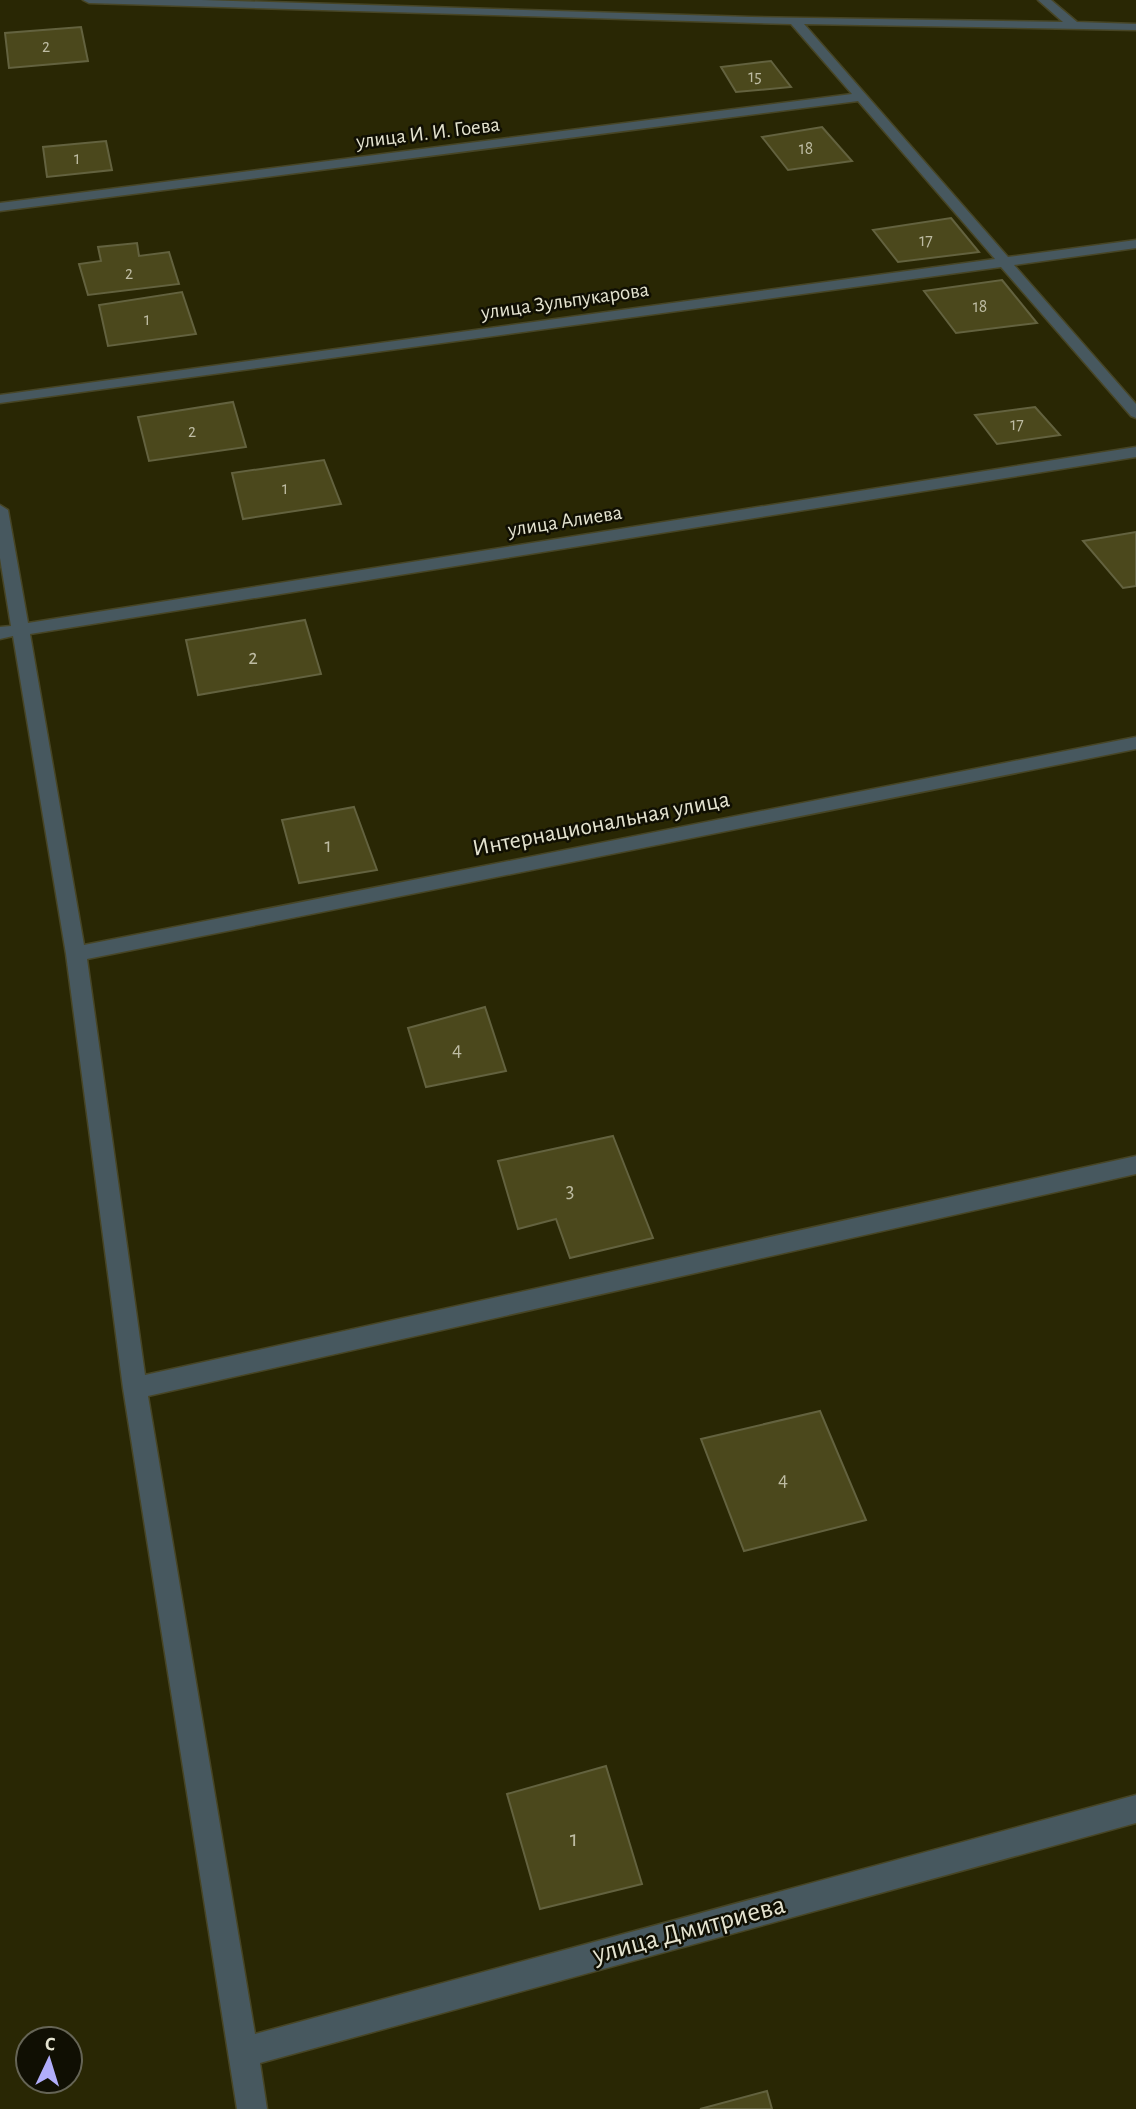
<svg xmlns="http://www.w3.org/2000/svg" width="1136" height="2109" viewBox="0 0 1136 2109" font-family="'Alegreya Sans',sans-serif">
<rect width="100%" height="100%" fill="#292704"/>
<path fill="#4b481c" stroke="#63623f" stroke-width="2" d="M81,27L88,61L9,68L5,33Z
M771,61L791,87L736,92L721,67Z
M822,127L852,161L788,170L762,137Z
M106,141L112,170L47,177L43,147Z
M951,218L979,252L898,262L873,230Z
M137,243L139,256L169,252L179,284L88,295L79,264L101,261L98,247Z
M1002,280L1037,323L956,333L924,291Z
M182,292L196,334L108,346L99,305Z
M233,402L246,447L149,461L138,417Z
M1035,407L1060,435L997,444L975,415Z
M324,460L341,504L243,519L232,473Z
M1136,532V586L1123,588L1083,541Z
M305,620L321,674L198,695L186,640Z
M354,807L377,870L299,883L282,820Z
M485,1007L506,1071L426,1087L408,1028Z
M613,1136L653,1238L570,1258L556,1219L518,1229L498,1161Z
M820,1411L866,1520L744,1551L701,1439Z
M606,1766L642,1884L540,1909L507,1794Z
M767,2091L772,2109H700Z"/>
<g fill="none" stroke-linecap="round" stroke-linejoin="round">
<defs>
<path id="minor" d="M83,0H202L751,17L1063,22L1038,0H1051L1077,22L1136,24V30L804,24L1008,257L1136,240V248L1014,265L1136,404V418L1131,416L1001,267L0,403V395L995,259L858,101L0,211V203L852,94L791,24L89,3Z
M1136,447V457L30,634L84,945L1136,737V749L87,959L145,1375L1136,1156V1174L148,1396L255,2034L1136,1795V1823L260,2063L267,2109H237L123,1388L66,954L13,636L0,639V627L11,626L0,558V505L8,510L28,623Z"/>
</defs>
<use href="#minor" stroke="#474525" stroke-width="3"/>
<use href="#minor" fill="#47585f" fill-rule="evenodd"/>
</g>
<g text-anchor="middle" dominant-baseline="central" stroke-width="5" stroke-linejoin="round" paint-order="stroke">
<g font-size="18" fill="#bebca3">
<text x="46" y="47">2</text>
<text x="755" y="77">15</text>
<text x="806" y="149">18</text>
<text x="77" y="159">1</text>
<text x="926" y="241">17</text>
<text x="129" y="274">2</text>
<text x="980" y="307">18</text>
<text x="147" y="320">1</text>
<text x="1017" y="425">17</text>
<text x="192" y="432">2</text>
<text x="285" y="489">1</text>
</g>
<g font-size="21" fill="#e4e3d0" stroke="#100f03">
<text transform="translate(428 133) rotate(-7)">улица И. И. Гоева</text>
<text transform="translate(565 301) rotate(-8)">улица Зульпукарова</text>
<text transform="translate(565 521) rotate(-9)">улица Алиева</text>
</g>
<g font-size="21" fill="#bebca3">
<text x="253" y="657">2</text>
<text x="328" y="845">1</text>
<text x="457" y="1049">4</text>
<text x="570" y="1190">3</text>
<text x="783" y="1479">4</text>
</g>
<g font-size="24" fill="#e4e3d0" stroke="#100f03">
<text transform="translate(601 824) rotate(-11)">Интернациональная улица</text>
</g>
<g font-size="24" fill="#bebca3">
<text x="574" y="1839">1</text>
</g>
<g font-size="28" fill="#e4e3d0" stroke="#100f03">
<text transform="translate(689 1930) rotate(-15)">улица Дмитриева</text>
</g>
</g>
<g transform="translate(49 2060) rotate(4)"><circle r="33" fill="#100f03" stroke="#656455" stroke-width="2"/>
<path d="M0-5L12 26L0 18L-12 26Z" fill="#b1adfa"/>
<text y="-10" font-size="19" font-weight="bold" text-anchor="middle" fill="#e4e3d0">С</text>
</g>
</svg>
